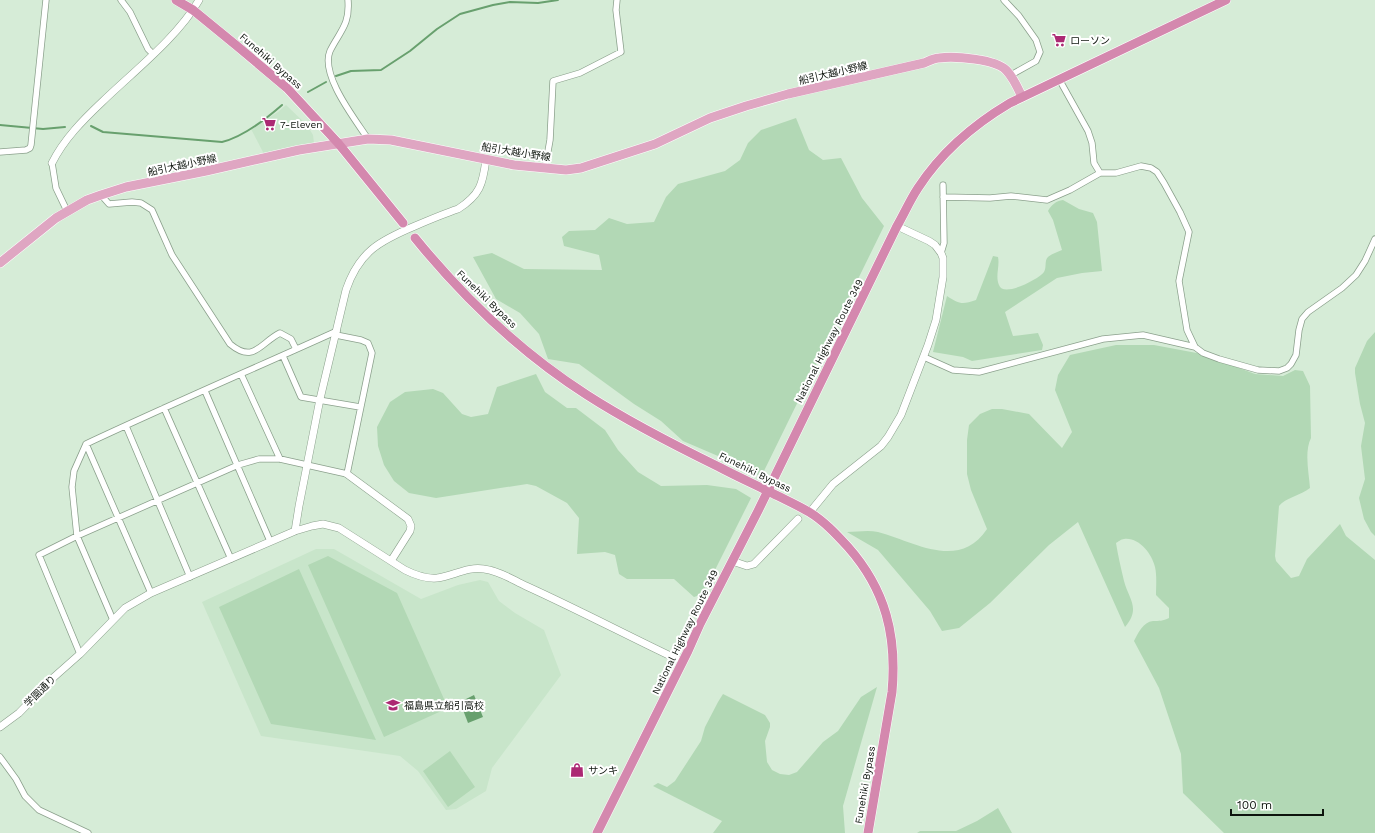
<svg xmlns="http://www.w3.org/2000/svg" width="1375" height="833" viewBox="0 0 1375 833" font-family="'Work Sans','Noto Sans JP',sans-serif">
<rect width="100%" height="100%" fill="#d6ecd7"/>
<path fill="#c8e5ca" d="M286,105L307,125L313,135L314,143L264,154L251,129L278,112Z
M316,549H334L421,599L458,585L480,580L488,582L499,601L515,613L544,630L561,675L492,768L486,791L456,809L446,810L418,771L400,756L261,736L202,602Z"/>
<path fill="#b2d8b5" d="M796,118L809,150L823,160L841,158L862,198L884,226L761,477L746,468L683,441L661,421L634,404L579,364L548,359L539,334L520,313L496,299L473,257L492,253L524,269L602,270L599,255L564,246L562,237L569,231L595,230L609,218L627,224L654,222L666,197L678,184L725,171L740,160L748,143L761,130Z
M1063,200L1079,209L1093,213L1097,222L1102,271L1082,273L1057,278L1005,312L1013,336L1038,333L1043,345L1042,350L972,361L963,357L933,352L947,296C959,304 962,305 976,300L993,256L998,257C1000,266 995,276 999,285C1003,298 1039,279 1044,272C1047,267 1044,261 1048,257C1051,254 1058,252 1062,250L1053,220L1048,211C1051,205 1056,201 1063,200Z
M1375,332V536L1371,532L1364,519L1359,498L1365,479L1361,446L1365,423L1360,404L1355,373V368L1367,341Z
M1116,345H1154L1202,354L1255,374L1283,376L1295,370L1303,371L1310,386L1311,438C1304,452 1309,473 1310,488C1301,495 1285,498 1279,506L1275,556L1276,561L1291,578L1299,576L1307,559L1340,524L1346,536L1375,560V833H1224L1183,793L1181,754L1159,688L1134,641C1138,633 1143,622 1153,621C1159,621 1163,621 1169,618V608L1156,595C1156,587 1157,575 1155,567C1152,554 1139,537 1124,539C1121,539 1118,542 1116,543C1118,556 1121,568 1124,581C1129,600 1141,608 1125,627L1078,522L1049,545L990,603L959,628L942,631L930,611L878,550L847,532C857,532 868,530 878,532C915,542 959,571 987,529L971,490L967,474V440L969,425L980,414L992,409H1002L1029,414L1062,448L1072,432L1055,390L1058,375L1070,355Z
M536,374L545,392L567,408H576L605,430L618,450L638,472L661,486L707,485L736,489L751,498L703,594L694,597L674,579H627L619,574L615,555L605,552L577,554L579,518L567,503L536,486L527,484L436,498L409,493L394,481L384,465L378,446L377,427L390,402L405,392L433,389L443,393L462,414L471,417L488,414L497,387Z
M328,556L397,593L448,708L384,737L308,565Z
M299,569L376,740L271,724L219,607Z
M877,687L843,806L845,833H713L722,821L653,786L658,783L667,787L675,781L701,741L705,727L718,702L723,694L765,715L770,723V727L765,741L767,762L772,770L780,774L789,775L797,772L823,742L838,731L861,697Z
M450,751L475,787L448,807L423,771Z
M998,808L1012,833H917L920,831H956L977,821Z"/>
<path fill="#68a06e" d="M474,695L483,717L468,723L460,702Z"/>
<g fill="none" stroke-linecap="round" stroke-linejoin="round">
<path stroke="#68a06e" stroke-width="2" d="M336,76L351,71L381,70L410,51L437,29L460,14L493,5L510,2L538,3L558,0
M308,92L326,82
M0,125L43,129L65,127
M91,126L103,132L222,142C243,137 266,119 282,105"/>
<defs>
<path id="minor" d="M121,0L130,12L148,49L153,54
M348,0C350,25 340,31 330,51C320,75 355,119 368,139
M1004,0L1019,16L1036,40L1040,52L1036,61L1011,75
M1059,79L1088,131L1092,143L1094,163L1100,173
M0,152L26,150L30,148L31,145L46,0
M52,163L56,188L67,211
M545,168L550,140L553,81L580,73L621,52L616,10L617,0
M101,195L109,204L132,202L141,203L152,210L172,255L230,344C254,364 260,343 280,333L291,339L296,349
M943,197L990,198L1011,196L1047,200L1070,190L1100,173H1116L1141,166L1151,168L1157,172L1164,183L1180,212L1189,232L1179,281L1187,330L1195,347L1203,353L1219,359L1258,370L1279,371L1287,368L1291,364L1296,355L1299,330L1302,319L1308,312L1342,288L1356,275L1365,261L1375,239
M941,253L944,243L943,185
M283,356L301,397L360,407
M924,357L953,370L979,372L1103,339L1143,335L1195,347
M241,374L280,459
M205,391L270,541
M164,408L231,559
M126,426L190,577
M86,444L151,593
M113,620L77,536L72,487L74,471L86,444C169,405 253,369 337,331
M80,654L39,555L77,536L238,465L259,459H280L347,474L372,353L368,343L361,340L336,335
M0,757L16,779L25,796L39,810L88,833"/>
<path id="tertiary" d="M52,163C64,139 83,120 102,102C133,72 178,37 199,0
M347,474L408,519L411,526L410,531L391,561
M810,512L833,484L881,446L888,437L901,415L928,345L936,320L943,277V258L941,253L935,245L929,241L897,226
M295,531L299,506L320,399L346,290C359,252 379,241 415,226C429,220 443,214 458,209C480,195 483,184 486,159
M732,561L747,566L754,564L798,519
M0,727L19,713L54,677L80,654L125,608L151,593L295,531L312,526L323,524L339,528L405,570C415,575 425,579 437,578C453,576 468,566 484,569C500,571 513,580 526,586C579,610 630,637 683,662"/>
<path id="primary" d="M0,263L56,218L87,200L101,195L126,187L206,171L299,150L368,139L391,140L514,165L566,170L581,168L655,144L710,118L746,106L788,94L924,63C929,61 934,58 939,58C955,56 995,59 1006,70C1013,77 1018,88 1022,97"/>
<path id="trunk" d="M176,0L193,10L237,46L287,88L338,143L403,223
M415,238C464,298 521,353 587,395C629,422 674,445 719,467C738,477 758,486 778,496C788,501 799,506 809,512C824,521 836,534 848,547C886,590 897,636 892,692L868,833
M597,833L688,651L700,624L758,511L897,226C904,214 910,200 918,188C942,151 973,125 1010,103L1226,0"/>
</defs>
<use href="#minor" stroke="#8ba08c" stroke-width="7"/>
<use href="#tertiary" stroke="#8ba08c" stroke-width="8"/>
<use href="#primary" stroke="#fff" stroke-width="10"/>
<use href="#trunk" stroke="#fff" stroke-width="10"/>
<use href="#minor" stroke="#fff" stroke-width="5.5"/>
<use href="#tertiary" stroke="#fff" stroke-width="7"/>
<use href="#primary" stroke="#dfa6c2" stroke-width="9"/>
<use href="#trunk" stroke="#d488ae" stroke-width="9"/>
</g>
<defs>
<symbol id="supermarket-bare" viewBox="-9 -9 18 18"><path d="M-6-5.5h2.5l.6 2H6L4.5 2H-2.5L-4.4-4H-6ZM-1.5 3.2a1.3 1.3 0 1 0 .1 0ZM3 3.2a1.3 1.3 0 1 0 .1 0Z" fill="#ac2973" stroke="#fff" stroke-width="2.5" paint-order="stroke"/></symbol>
<symbol id="school-bare" viewBox="-9 -9 18 18"><path d="M0-5L7-2L0 1L-7-2ZM-4 1L0 2.5L4 1V4Q0 6-4 4Z" fill="#ac2973" stroke="#fff" stroke-width="2.5" paint-order="stroke"/></symbol>
<symbol id="shop-bare" viewBox="-9 -9 18 18"><path d="M-5-2.5h2.3a2.7 3.5 0 0 1 5.4 0H5L5.5 6h-11ZM-1.5-2.5h3a1.5 2.3 0 0 0-3 0Z" fill="#ac2973" stroke="#fff" stroke-width="2.5" paint-order="stroke"/></symbol>
</defs>
<g fill-rule="evenodd">
<use href="#supermarket-bare" x="1049" y="30" width="20" height="20"/>
<use href="#supermarket-bare" x="259" y="114" width="20" height="20"/>
<use href="#school-bare" x="383" y="695" width="20" height="20"/>
<use href="#shop-bare" x="567" y="760" width="20" height="20"/>
</g>
<g text-anchor="middle" dominant-baseline="central" stroke-width="4" stroke-linejoin="round" paint-order="stroke">
<g font-size="10" fill="#0d140d" stroke="#fff" text-anchor="start">
<text x="1070" y="40">ローソン</text>
<text x="280" y="124">7-Eleven</text>
<text x="404" y="705">福島県立船引高校</text>
<text x="588" y="770">サンキ</text>
</g>
<g font-size="10" fill="#0d140d" stroke="#fff">
<text transform="translate(271 61) rotate(41)">Funehiki Bypass</text>
<text transform="translate(833 73) rotate(-13)">船引大越小野線</text>
<text transform="translate(516 152) rotate(9)">船引大越小野線</text>
<text transform="translate(182 165) rotate(-12)">船引大越小野線</text>
<text transform="translate(487 299) rotate(44)">Funehiki Bypass</text>
<text transform="translate(829 341) rotate(-63)">National Highway Route 349</text>
<text transform="translate(755 472) rotate(26)">Funehiki Bypass</text>
<text transform="translate(685 632) rotate(-64)">National Highway Route 349</text>
<text transform="translate(40 691) rotate(-45)">学園通り</text>
<text transform="translate(865 785) rotate(-80)">Funehiki Bypass</text>
</g>
</g>
<path d="M1231 809v6h92v-6" fill="none" stroke="#0d140d" stroke-width="2"/>
<text x="1237" y="809" font-size="12" fill="#0d140d" stroke="#ffffff" stroke-width="3" paint-order="stroke">100 m</text>
</svg>
